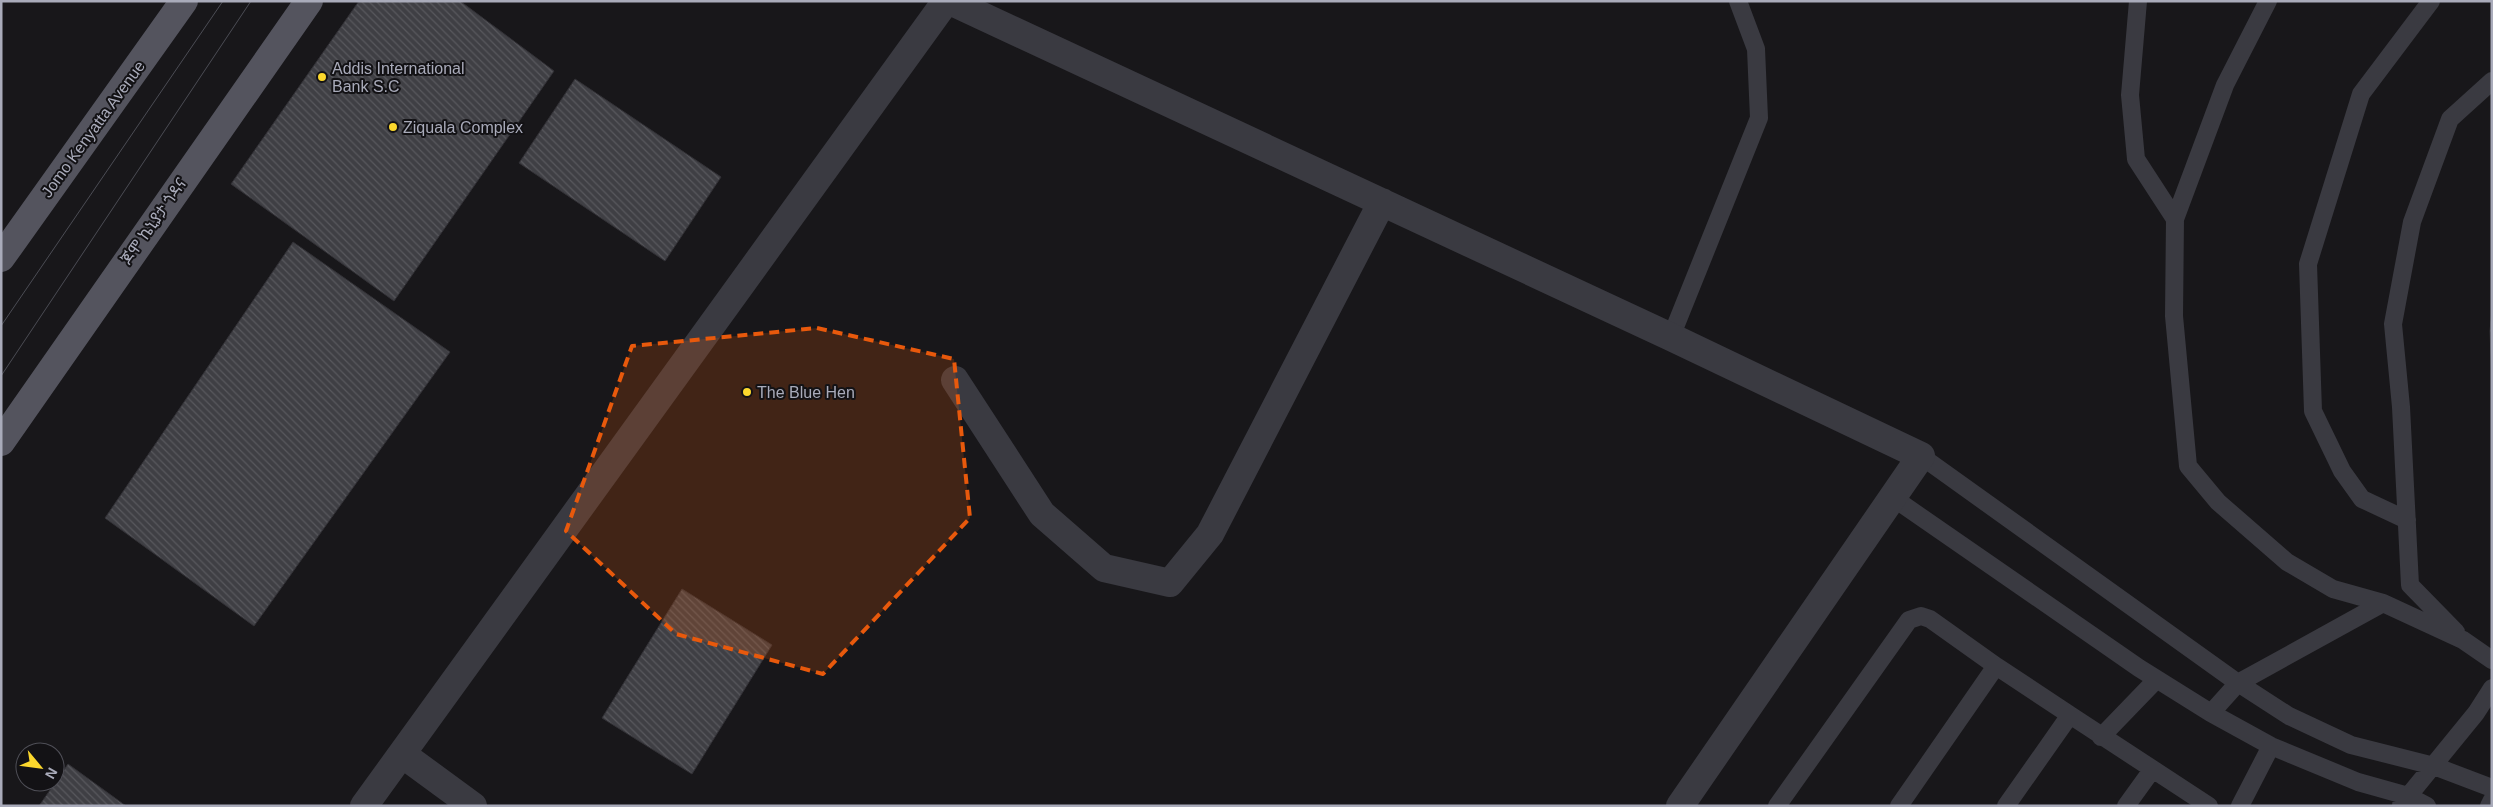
<svg xmlns="http://www.w3.org/2000/svg" width="2493" height="807" viewBox="0 0 2493 807" font-family="Arial,'Noto Sans Ethiopic',sans-serif">
<defs>
<pattern id="building-back-hatch" width="6" height="6" patternUnits="userSpaceOnUse" patternTransform="scale(1.25)"><rect width="6" height="6" fill="#3f3f44"/><path d="M-1 5l2 2M0 0l6 6M5-1l2 2" fill="none" stroke="#58585d"/></pattern>
</defs>
<rect width="100%" height="100%" fill="#18171a"/>
<path fill="url(#building-back-hatch)" stroke="#323136" d="M359,1H460L554,71L394,301L231,184Z
M575,79L721,177L665,261L519,163Z
M293,242L450,352L254,626L105,518Z
M2492,310V381L2490,331Z
M682,589L772,645L692,774L602,718Z
M68,764L126,806H39Z"/>
<g fill="none" stroke-linecap="round" stroke-linejoin="round">
<path stroke="#3a3a41" stroke-width="18" d="M2138,1L2130,95L2136,159L2175,219L2174,316L2188,466L2218,502L2287,562L2333,589L2383,603L2463,640L2492,660
M2175,219L2225,85L2268,1
M1671,337L1759,118L1756,49L1738,1
M1921,456L2238,683L2289,716L2351,745L2434,766L2492,788
M1892,497L2139,668L2211,713L2271,746L2358,782L2408,796L2427,806
M2407,520L2362,499L2342,471L2313,411L2308,264L2361,94L2431,1
M2456,632L2410,585L2401,407L2393,324L2412,222L2450,119L2492,81
M2211,713L2238,683L2383,603
M2070,715L2209,806
M2101,737L2157,679
M2401,805L2476,713L2492,688
M1777,806L1909,620L1921,616L1930,619L1996,666
M1899,806L1996,666L2070,715L2006,806
M2126,806L2152,770
M2240,806L2271,746
M2489,806L2492,800"/>
<path stroke="#3a3a41" stroke-width="28" d="M950,1L1671,337L1921,456L1680,806
M955,380L1042,514L1104,568L1170,583L1210,534L1382,202
M402,754L473,806
M364,806L946,1"/>
<path stroke="#54545e" stroke-width="28" d="M1,258L184,1
M1,442L309,1"/>
<path stroke="#4b4c54" stroke-width="1" d="M1,326L223,1
M1,376L251,1"/>
</g>
<path fill="#e8590c" fill-opacity="0.2" stroke="#e8590c" stroke-width="4" stroke-dasharray="10 6" stroke-linejoin="round" d="M817,328L954,359L970,518L823,674L676,634L566,531L632,346Z"/>
<g fill="#fcd82d" stroke="#131215" stroke-width="2">
<circle cx="322" cy="77" r="5"/>
<circle cx="393" cy="127" r="5"/>
<circle cx="747" cy="392" r="5"/>
</g>
<g text-anchor="middle" dominant-baseline="central" stroke-width="4" stroke-linejoin="round" paint-order="stroke">
<g font-size="16" fill="#a9abba" stroke="#131215" text-anchor="start">
<text x="332" y="68">Addis International<tspan x="332" dy="18">Bank S.C</tspan></text>
<text x="403" y="127">Ziquala Complex</text>
<text x="757" y="392">The Blue Hen</text>
</g>
<g font-size="16" fill="#a9abba" stroke="#131215">
<text transform="translate(93 129) rotate(-54)">Jomo Kenyatta Avenue</text>
<text transform="translate(154 221) rotate(-55)">ጆሞ ኬኒያታ ጎዳና</text>
</g>
</g>
<rect width="2493" height="807" fill="none" stroke="#a9abba" stroke-width="5"/>
<g transform="translate(40 767) rotate(119)"><circle r="24" fill="#131215" stroke="#4f4f57"/>
<path d="M0-4L9 19L0 12L-9 19Z" fill="#fcd82d"/>
<text y="-8" font-size="14" font-weight="bold" text-anchor="middle" fill="#a9abba">N</text>
</g>
</svg>
